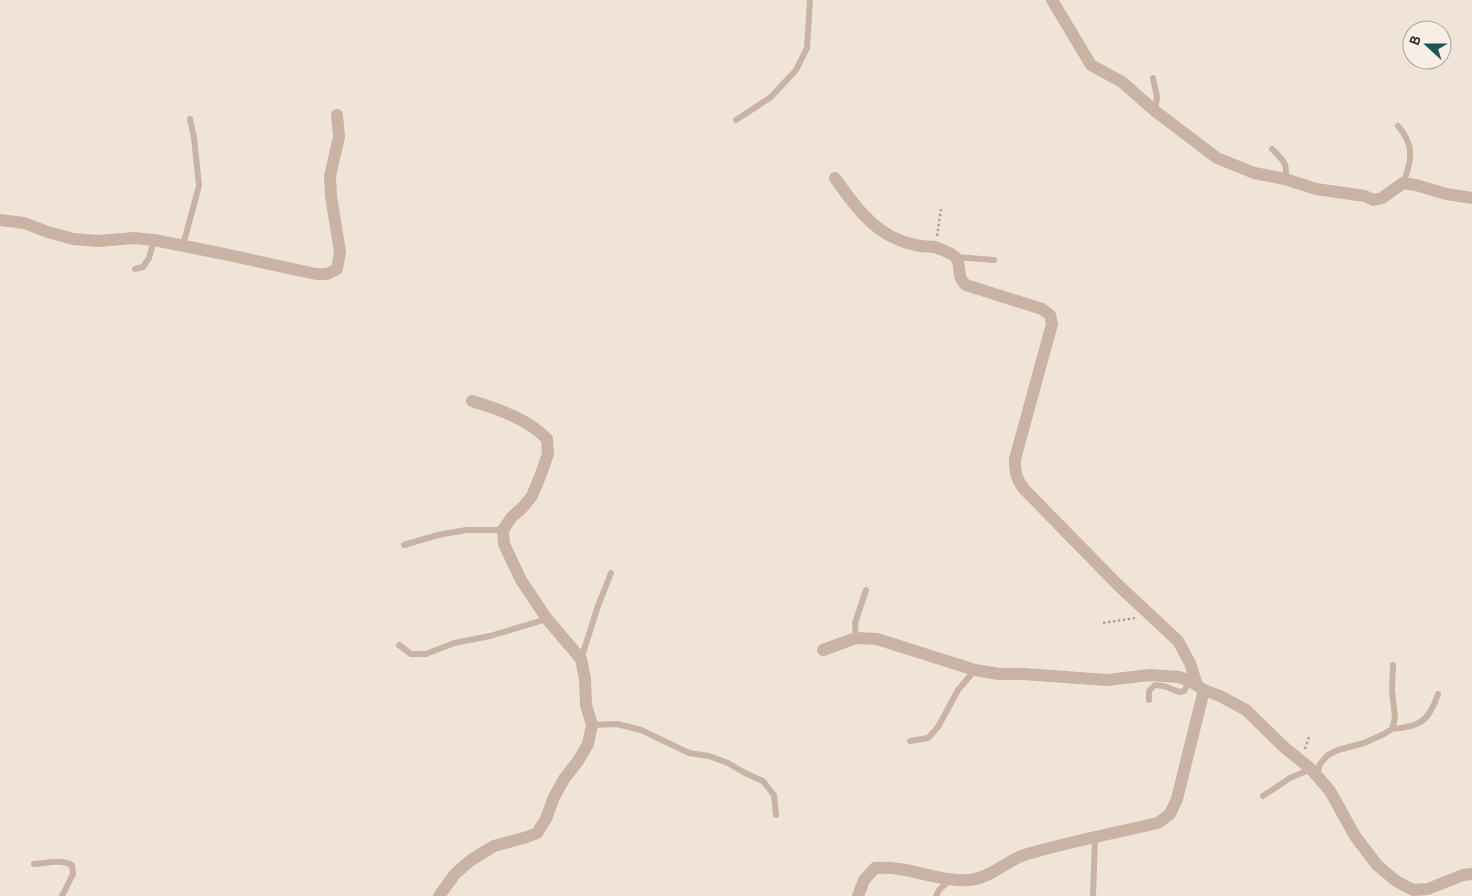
<svg xmlns="http://www.w3.org/2000/svg" width="1472" height="896" viewBox="0 0 1472 896" font-family="Cabin,sans-serif">
<rect width="100%" height="100%" fill="#f0e4d9"/>
<g fill="none" stroke-linecap="round" stroke-linejoin="round">
<path stroke="#b49d8f" stroke-width="2.5" stroke-dasharray="2.5 2.5" stroke-linecap="butt" d="M937,236L941,209
M1103,623L1135,618
M1305,749L1309,737"/>
<path stroke="#c8b3a5" stroke-width="6" d="M1153,78L1157,97L1155,110
M736,120L771,97L796,70L807,48L810,0
M1398,126C1415,145 1412,161 1403,183
M1272,149C1282,159 1289,164 1285,179
M183,245L199,186L194,138L190,119
M956,257L994,260
M135,269L143,267L149,258L154,240
M404,545L438,535L466,530H503
M856,638L855,623L866,590
M399,645L411,654H426L454,643L490,636L547,619
M581,659L598,606L611,573
M1149,700V691L1155,685L1164,686L1179,692L1184,691L1190,681
M592,725L617,724L641,730L689,753L709,756L728,763L745,773L763,781L774,795L776,815
M1392,729C1420,727 1429,721 1438,694
M910,741L928,738L938,727L958,690L975,670
M1317,775L1320,764L1328,755L1338,750L1364,743L1384,734L1392,729L1395,718L1392,690L1393,665
M1263,796L1290,778L1311,769
M34,864C47,863 60,859 72,865L73,874L62,896
M936,896L939,890L950,880
M1093,896L1095,838"/>
<path stroke="#c8b3a5" stroke-width="12" d="M1052,0L1091,65L1122,82L1155,111L1217,158L1254,173L1285,179L1316,189L1365,196L1373,200L1382,198L1403,183L1416,185L1446,194L1472,198
M835,178C851,201 871,229 897,239C903,242 910,244 916,245C922,247 929,246 935,247C940,249 952,253 955,257C963,265 955,276 966,285L1042,309L1050,315L1052,324L1015,459C1015,472 1016,479 1024,489L1117,584L1178,641L1190,663L1197,685
M0,220L24,223L48,232L73,239L99,241L134,238L154,240L224,254L316,274H327L337,269L340,252L331,196L330,176L339,137L337,115
M823,650L856,638L877,639L975,670L999,674H1023L1107,680L1150,675L1179,677L1190,681L1204,690L1220,696L1246,710L1285,748L1311,769L1330,791L1355,836L1377,865L1396,881L1413,890L1428,889L1463,875L1472,874
M439,896L455,874L471,860L494,846L527,837L537,833L546,819L554,797L564,779L578,761L588,744L592,725L586,705L585,679L581,659L547,619L521,580L504,544L503,530L511,518L523,507L532,496L541,474L548,454L547,439C528,419 498,409 472,401
M858,896L864,880L875,868C907,865 937,882 969,880C989,879 1006,861 1024,855C1068,842 1114,833 1158,823L1170,814L1177,799L1204,690"/>
</g>
<g transform="translate(1427 45) rotate(291)"><circle r="24" fill="#f8eee5" stroke="#aaa099"/>
<path d="M0-4L9 19L0 12L-9 19Z" fill="#1d5454"/>
<text y="-8" font-size="14" font-weight="bold" text-anchor="middle" fill="#342a26">B</text>
</g>
</svg>
